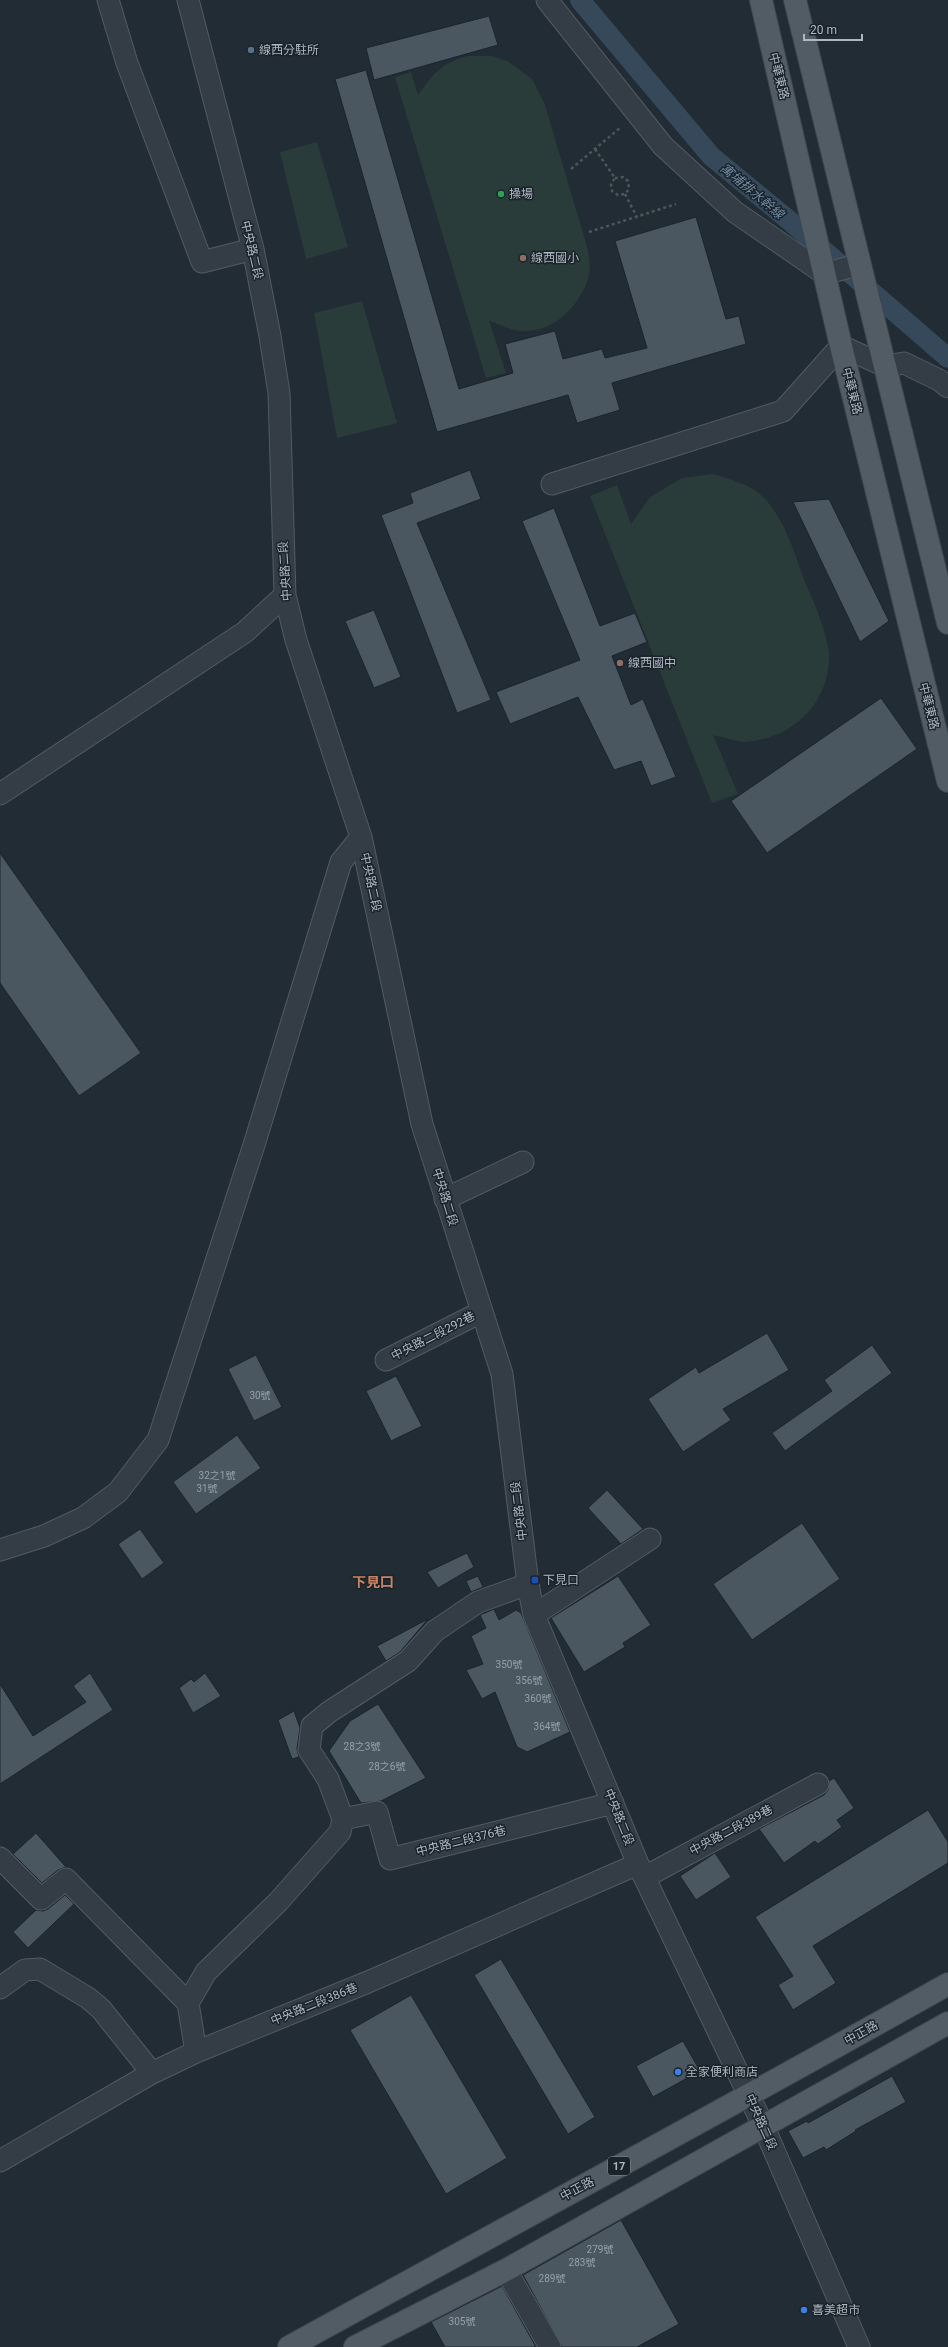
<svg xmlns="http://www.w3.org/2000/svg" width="948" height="2347" viewBox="0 0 948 2347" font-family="Roboto,'Noto Sans TC',sans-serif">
<rect width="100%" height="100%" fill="#212c34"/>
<path fill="#293c39" d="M468,56H492L509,62L532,79L545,105L588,250C589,258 591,268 589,275C581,306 551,337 515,330C507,329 498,323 489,321L506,373L486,378L395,77L411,72L418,95C434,73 441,63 468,56Z
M317,142L348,247L306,259L280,152Z
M362,301L397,423L337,438L314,313Z
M713,474C732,480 754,485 767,501C785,522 794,551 803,577C812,598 831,639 829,661C826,707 791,738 746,742C736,742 724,737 713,735L738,794L712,803L590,496L617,485L631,524L650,497L682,478Z"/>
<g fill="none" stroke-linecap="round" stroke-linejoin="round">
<path stroke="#36495a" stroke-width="20" d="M580,0L711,156L791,222L948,358"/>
</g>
<path fill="#4a5660" stroke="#1c242c" d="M489,16L498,45L374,80L366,48Z
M366,70L459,389L513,373L505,344L555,331L563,359L602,349L605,358L647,348L615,241L696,217L726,319L739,316L746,344L612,383L620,410L577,423L568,395L437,432L335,79Z
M470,470L481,499L417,523L491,700L457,713L381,515L413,503L410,493Z
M829,499L889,621L860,642L793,502Z
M554,508L600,626L635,613L647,642L612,656L631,705L643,699L676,777L651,786L641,761L614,770L578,697L510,724L496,692L580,660L522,521Z
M374,610L401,677L374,688L345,621Z
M881,698L917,749L767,853L731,801Z
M0,853L141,1053L79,1096L0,983Z
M767,1333L789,1370L723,1409L731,1420L683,1452L648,1399L696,1367L699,1373Z
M872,1345L892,1373L785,1451L772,1433L832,1391L824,1380Z
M256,1355L282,1407L254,1421L228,1369Z
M396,1376L422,1426L391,1441L366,1391Z
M237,1435L261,1468L196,1514L173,1482Z
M607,1490L643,1529L621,1544L588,1508Z
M802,1523L840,1579L752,1640L713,1584Z
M140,1529L164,1563L142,1579L118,1544Z
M467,1553L474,1567L438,1588L427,1572Z
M478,1576L483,1587L471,1592L466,1581Z
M618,1576L651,1625L623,1643L625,1647L584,1672L551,1618Z
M494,1609L499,1620L516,1610L521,1613L570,1732L527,1752L517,1747L495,1692L482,1699L466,1670L483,1664L471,1636L486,1628L480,1615Z
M428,1619L400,1652L386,1661L377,1646Z
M90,1673L113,1710L0,1784V1684L33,1736L86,1702L73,1686Z
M205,1673L221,1696L193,1713L179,1688L191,1679L194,1682Z
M378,1704L426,1778L381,1801L361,1803L329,1751L350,1721Z
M294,1711L300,1728L297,1749L299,1757L292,1759L278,1720Z
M834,1778L854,1808L837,1820L842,1827L818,1844L815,1841L784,1863L759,1829L824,1795L828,1790L829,1781Z
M928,1810L948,1842V1863L813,1946L836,1983L793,2010L778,1985L793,1976L755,1917Z
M36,1833L66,1867L58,1870L42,1883L13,1854Z
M715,1853L731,1877L696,1900L680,1876Z
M65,1895L74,1904L28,1948L13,1932L36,1910L43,1911L48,1909Z
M501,1959L595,2117L568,2134L474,1975Z
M411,1995L507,2158L446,2194L350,2030Z
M683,2041L700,2071L653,2097L636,2066Z
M892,2076L906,2102L855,2130L856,2131L826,2150L824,2147L803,2158L788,2131L807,2121L808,2123Z
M621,2220L679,2324L637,2347H562L523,2275Z
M502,2286L536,2347H445L431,2322Z"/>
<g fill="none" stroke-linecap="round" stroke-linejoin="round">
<defs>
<path id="minor" d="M108,0L127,63L202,262L253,249
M188,0L253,249L270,336L279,393L285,595L296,640L361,837L422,1124L502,1374L528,1584L534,1615L638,1864L763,2125L859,2347
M547,0L663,146L735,212L825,274L860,264
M552,484L783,411L841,346L885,366L904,363L939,380L948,387
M0,794L245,632L285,595
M445,1199L523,1162
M386,1360L481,1312
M0,1550L44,1536L83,1518L118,1492L158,1440L254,1145L341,862L361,837
M534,1615L650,1539
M343,1819L377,1812L390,1859L613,1803
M0,1858L41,1899L66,1879L188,2003
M645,1877L818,1784
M0,1988L25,1970L40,1969L88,1998L101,2009L152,2073
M196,2052L188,2003L206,1972L278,1902L340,1832L343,1819L328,1779L309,1750L312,1726L329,1712L408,1661L435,1631L478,1602L528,1584
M0,2161L152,2073L196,2052L368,1982L638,1864
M506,2270L550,2347"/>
<path id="major" d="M761,0L841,346L948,781
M795,0L948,623
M289,2347C509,2226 730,2107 948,1984
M355,2347L506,2270L948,2023"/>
</defs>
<use href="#minor" stroke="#525b63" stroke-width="23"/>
<use href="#major" stroke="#3e464f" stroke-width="24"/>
<path stroke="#485959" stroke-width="2.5" stroke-dasharray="3 3" stroke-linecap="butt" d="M595,149L615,178L611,184L612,191L618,195L625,194L629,189L628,181L623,177L615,178
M571,169L621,127
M625,194L637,217
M589,232L676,204"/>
<use href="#minor" stroke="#343d45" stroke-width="21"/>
<use href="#major" stroke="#525c65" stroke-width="22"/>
</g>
<circle fill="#5c6f8a" stroke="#1a222a" stroke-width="1.5" cx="251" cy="50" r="4"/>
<circle fill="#2e9e5b" stroke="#1a222a" stroke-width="1.5" cx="501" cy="194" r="4"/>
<g fill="#8d6e63" stroke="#1a222a" stroke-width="1.5">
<circle cx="523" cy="258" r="4"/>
<circle cx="620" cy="663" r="4"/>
</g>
<rect fill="#1a4fb4" stroke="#1a222a" stroke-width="1.5" x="531" y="1576" width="8" height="8" rx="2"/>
<g fill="#3f7fe0" stroke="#1a222a" stroke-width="1.5">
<circle cx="678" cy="2072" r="4"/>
<circle cx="804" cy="2310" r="4"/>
</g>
<g text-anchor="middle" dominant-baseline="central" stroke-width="3" stroke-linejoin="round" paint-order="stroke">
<g font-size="10" fill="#96a0aa">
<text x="260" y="1395">30號</text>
<text x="217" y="1475">32之1號</text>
<text x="207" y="1488">31號</text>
<text x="509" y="1664">350號</text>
<text x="529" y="1680">356號</text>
<text x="538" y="1698">360號</text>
<text x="547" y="1726">364號</text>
<text x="362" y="1746">28之3號</text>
<text x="387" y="1766">28之6號</text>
<text x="600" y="2249">279號</text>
<text x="582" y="2262">283號</text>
<text x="552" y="2278">289號</text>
<text x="462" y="2321">305號</text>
</g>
<rect fill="#1a222a" stroke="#828b94" stroke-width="1" x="608" y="2157" width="22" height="18" rx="3"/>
<g font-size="11" font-weight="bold" fill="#afb8c2">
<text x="619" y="2166">17</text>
</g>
<g font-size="12" fill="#afb8c2" stroke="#1a222a" text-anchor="start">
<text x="259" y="50">線西分駐所</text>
<text x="509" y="194">操場</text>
<text x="531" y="258">線西國小</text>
<text x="628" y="663">線西國中</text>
<text x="543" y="1580">下見口</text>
<text x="686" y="2072">全家便利商店</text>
<text x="812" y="2310">喜美超市</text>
</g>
<g font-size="12" fill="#afb8c2" stroke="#1a222a">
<text transform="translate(779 76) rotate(76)">中華東路</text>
<text transform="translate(252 250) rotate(77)">中央路二段</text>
<text transform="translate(852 391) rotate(76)">中華東路</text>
<text transform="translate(285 571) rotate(-94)">中央路二段</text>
<text transform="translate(929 706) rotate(76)">中華東路</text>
<text transform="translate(371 882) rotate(78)">中央路二段</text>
<text transform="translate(445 1197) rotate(73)">中央路二段</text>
<text transform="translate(433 1336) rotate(-27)">中央路二段292巷</text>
<text transform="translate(519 1511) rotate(-97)">中央路二段</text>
<text transform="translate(619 1817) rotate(68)">中央路二段</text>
<text transform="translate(731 1830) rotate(-28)">中央路二段389巷</text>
<text transform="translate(461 1841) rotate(-14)">中央路二段376巷</text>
<text transform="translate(314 2004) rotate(-22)">中央路二段386巷</text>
<text transform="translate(861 2033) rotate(-29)">中正路</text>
<text transform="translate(761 2122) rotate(66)">中央路二段</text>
<text transform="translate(577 2189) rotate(-28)">中正路</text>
</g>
<g font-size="13" font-style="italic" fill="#718ca3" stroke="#1a222a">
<text transform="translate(752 191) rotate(40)">寓埔排水幹線</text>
</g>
<g font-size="14" font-weight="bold" fill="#c88463" stroke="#1a222a">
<text x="373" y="1582">下見口</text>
</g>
</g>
<path d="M804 34v6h58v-6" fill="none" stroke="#afb8c2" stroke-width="2"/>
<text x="810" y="34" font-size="12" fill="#afb8c2" stroke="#1a222a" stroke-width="3" paint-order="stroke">20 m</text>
</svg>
